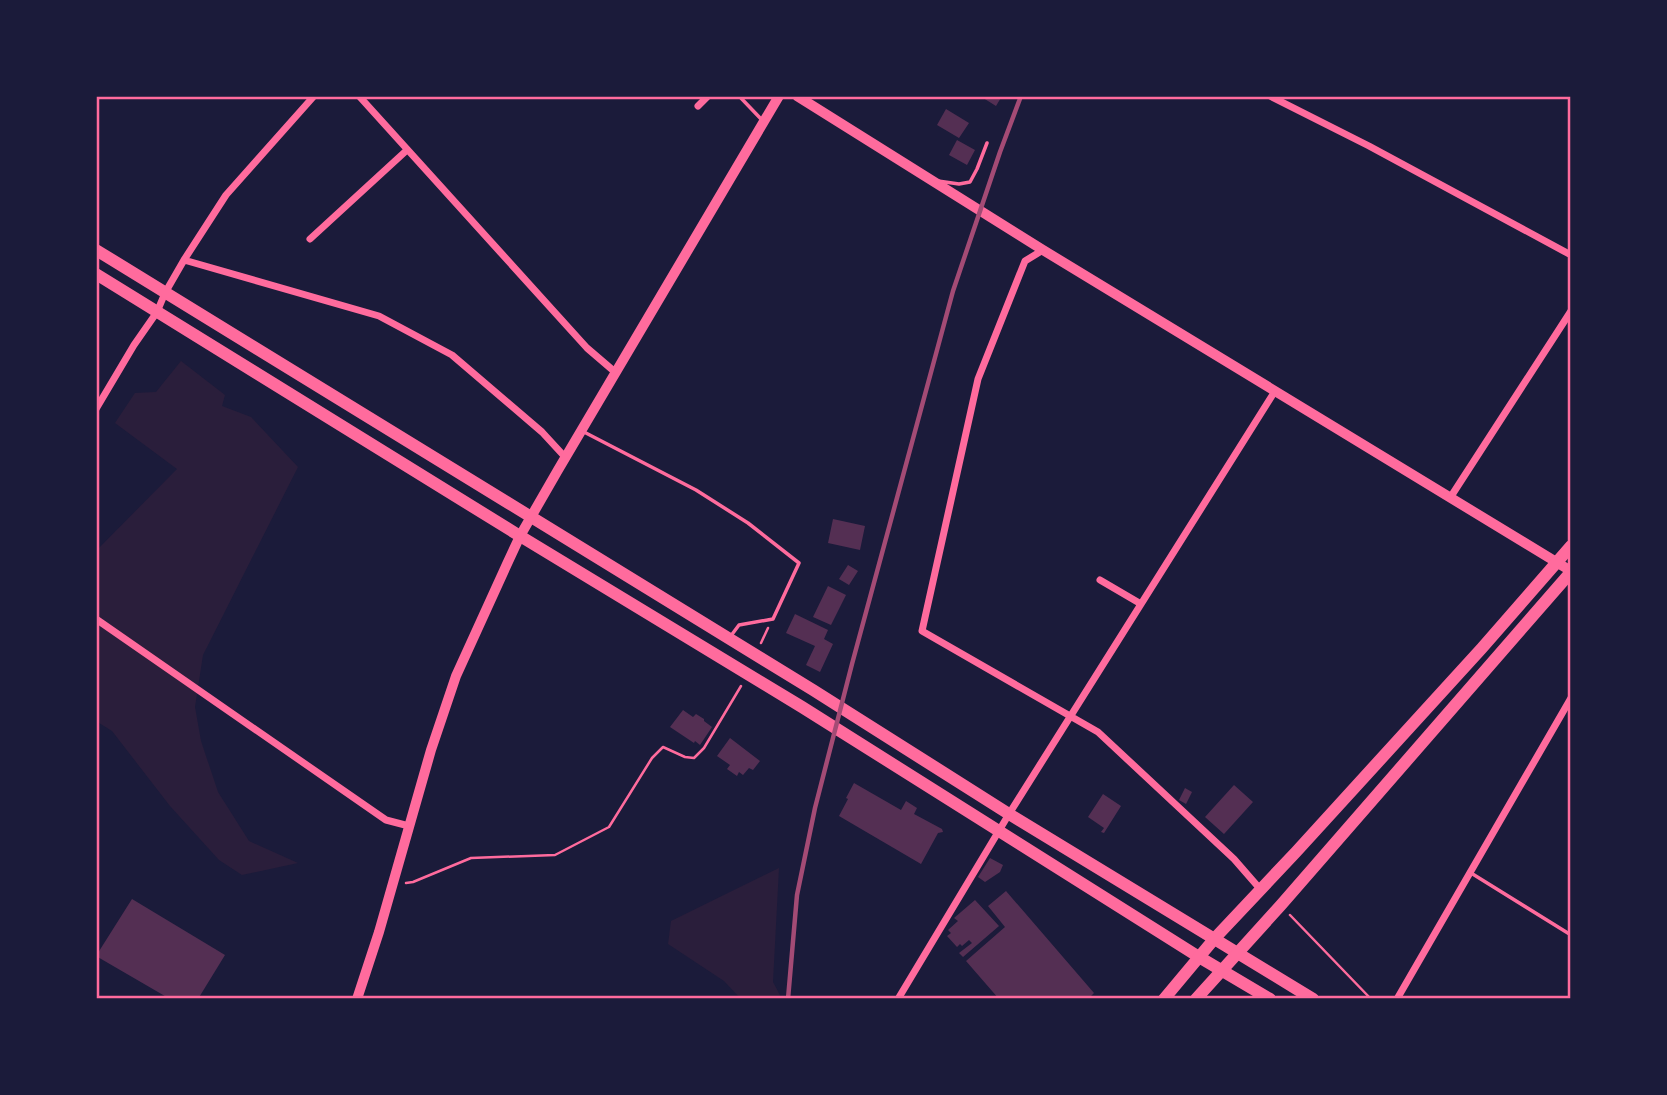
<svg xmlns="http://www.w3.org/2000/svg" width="1667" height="1095" viewBox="0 0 1667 1095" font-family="Jost,sans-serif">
<rect width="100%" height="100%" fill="#1b1b3a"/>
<path fill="#2a1e3b" d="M181,361L225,395L222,406L251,417L298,467L203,655L195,707L201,741L218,792L249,841L298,863L242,875L219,860L170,806L112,731L96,721V551L177,469L115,423L135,393L156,392Z
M779,868L773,982L782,999H741L724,981L668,944L671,921Z"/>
<path fill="#542f53" d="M980,96H1002L996,106Z
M946,109L969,123L959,138L937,125Z
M957,140L975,150L967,165L949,155Z
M833,519L865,526L860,550L828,543Z
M848,565L858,571L849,585L839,579Z
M828,586L846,595L831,625L813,617Z
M795,614L828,630L824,639L833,644L820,672L806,665L815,646L786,633Z
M683,710L693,717L696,714L704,719V721L712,727L700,745L695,741L694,743L670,727Z
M730,738L760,761L753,770L749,768L743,775L739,772L737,776L727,769L730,765L717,756Z
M854,783L901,810L906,801L917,808L914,814L942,829L943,832L938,833L921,864L839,816L848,799L846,798Z
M1234,785L1253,802L1224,834L1205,817Z
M1185,788L1192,792L1186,804L1179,800Z
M1103,794L1121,806L1104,833L1101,832L1104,828L1088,817Z
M990,858L1003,865L1000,872L985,882L978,877Z
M1006,891L1094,993L1088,999H1072L1070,997L1068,999H1051L1048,996L1045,999H999L966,961L1005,927L988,906Z
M132,899L225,955L198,999H170L96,956Z
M975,900L999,926L963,957L959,953L972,943L969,940L962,946L960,944L957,947L947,936L951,933L948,930L958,921L954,918Z"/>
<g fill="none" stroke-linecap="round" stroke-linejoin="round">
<path stroke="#ff6b9d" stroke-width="2.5" d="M761,643L768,628
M406,883L413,882L471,858L555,855L609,827L652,758L663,747L685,757L694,758L704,748L741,686
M1290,915L1371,999"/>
<path stroke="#ff6b9d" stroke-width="3.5" d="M739,96L762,120
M938,181L959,184L970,182L977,169L987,143
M584,432L696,490L748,523L799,563L773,619L739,625L730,637
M1471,873L1571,935"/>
<path stroke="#ff6b9d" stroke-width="7" d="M359,96L587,348L615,372
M1270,96L1369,146L1571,255
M698,106L708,96
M310,239L407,150
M1043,250L1025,261L978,379L922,631L1098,732L1234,859L1261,890
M184,260L379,316L452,355L542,432L565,457
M96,409L134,345L157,312L165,293L184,260L226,195L314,96
M1450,498L1571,311
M1100,580L1141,604
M96,619L386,820L409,826
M898,999L1009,814L1275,391
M1397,999L1571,698"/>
<path stroke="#ff6b9d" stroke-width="10" d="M797,96L1043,250L1571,571
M357,999L379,932L431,750L456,676L507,564L520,536L558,470L779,96"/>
<path stroke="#ff6b9d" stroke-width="12" d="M96,250L813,690L1009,814L1313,999
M96,274L520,536L802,707L1199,957L1270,999"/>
<path stroke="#ff6b9d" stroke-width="12" d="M1164,999L1215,938L1296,852L1482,648L1571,546
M1196,999L1281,905L1571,572"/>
<path stroke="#a44b75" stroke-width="4.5" d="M788,999L797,895L815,808L852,664L953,291L1000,152L1021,96"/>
</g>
<rect width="1667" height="1095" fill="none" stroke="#1b1b3a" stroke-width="196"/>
<rect x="98" y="98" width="1471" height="899" fill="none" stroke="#ff6b9d" stroke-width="2.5"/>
</svg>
